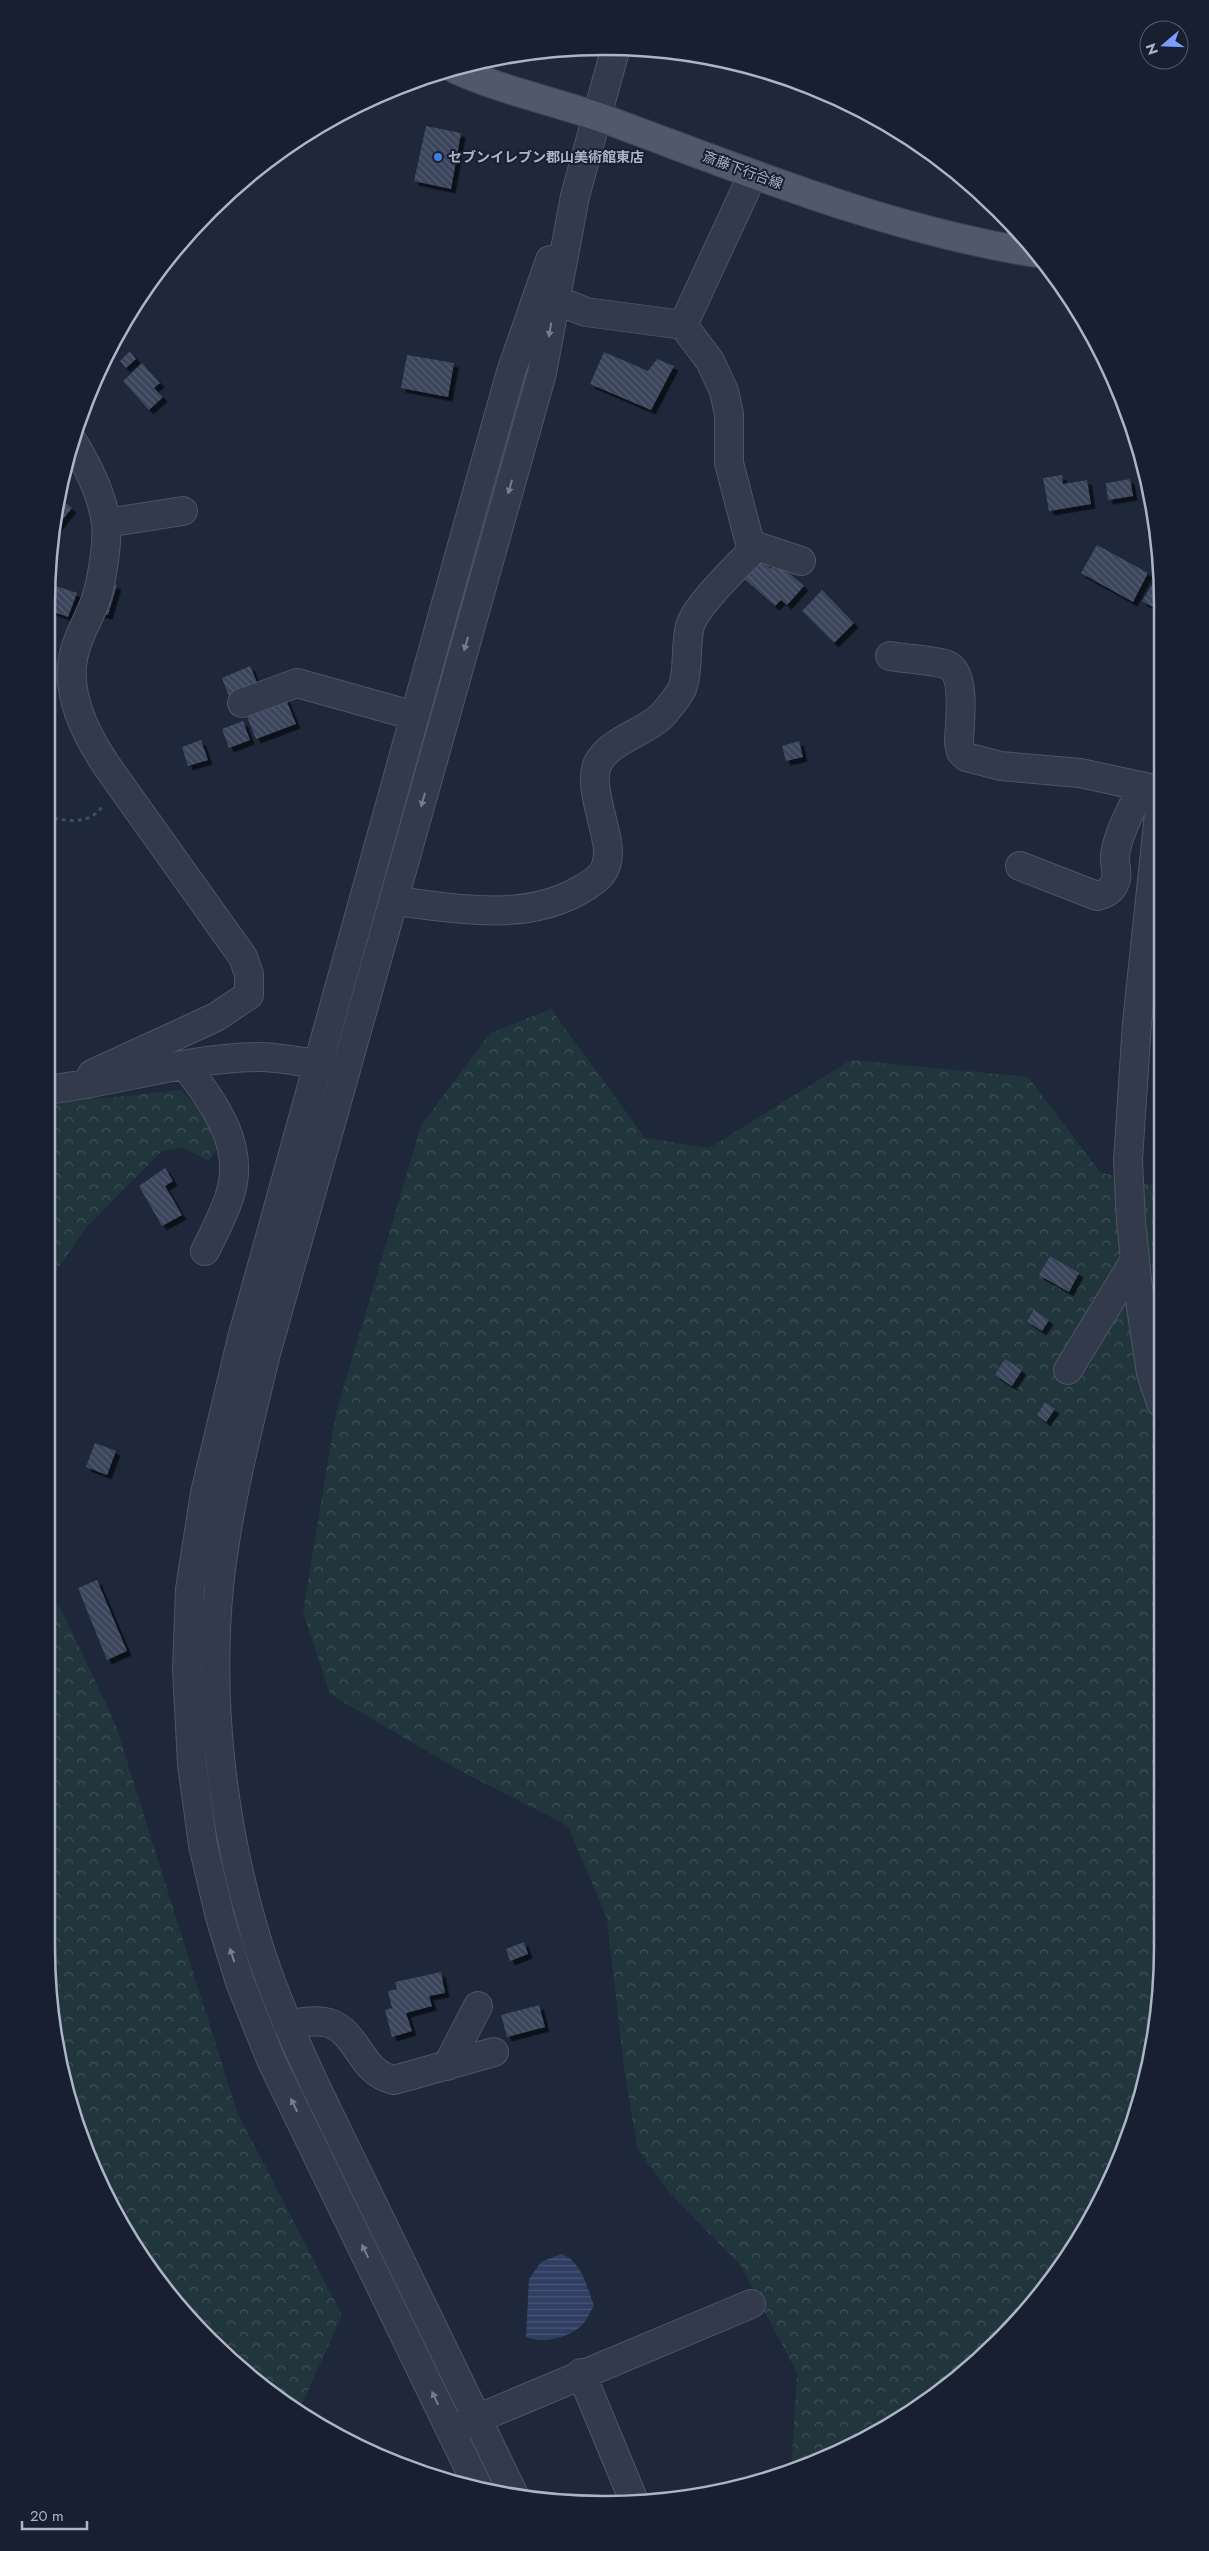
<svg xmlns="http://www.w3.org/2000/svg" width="1209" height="2551" viewBox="0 0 1209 2551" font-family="Jost,'Noto Sans JP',sans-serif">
<defs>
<pattern id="forest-crowns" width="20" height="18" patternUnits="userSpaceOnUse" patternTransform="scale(1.25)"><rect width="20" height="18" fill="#21353c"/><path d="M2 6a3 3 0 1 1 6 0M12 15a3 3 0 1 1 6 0" fill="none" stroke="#3f5057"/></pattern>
<pattern id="water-rules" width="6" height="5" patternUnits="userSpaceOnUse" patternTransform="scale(1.25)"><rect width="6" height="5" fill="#2f3e62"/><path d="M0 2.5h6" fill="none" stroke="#4a5877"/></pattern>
<pattern id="building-back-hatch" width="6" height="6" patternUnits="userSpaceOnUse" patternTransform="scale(1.25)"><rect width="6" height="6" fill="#3a455b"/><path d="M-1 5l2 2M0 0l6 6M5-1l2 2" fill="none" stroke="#545d71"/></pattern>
<filter id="shadow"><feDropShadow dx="4.5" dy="4.5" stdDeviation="0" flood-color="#0009"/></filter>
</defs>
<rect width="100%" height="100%" fill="#1f273b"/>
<path fill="url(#forest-crowns)" d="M551,1009L645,1138L709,1148L851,1060L1028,1077L1100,1172L1141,1184H1160L1163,1947L1152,2056L1120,2160L1069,2257L999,2341L944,2390L852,2447L791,2472L797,2373L741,2266L669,2192L637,2148L624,2067L607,1919L568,1826L457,1769L330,1694L303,1612L336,1413L421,1126L490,1033Z
M181,1090L204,1115L217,1149L209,1161L183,1148L162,1151L86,1228L46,1285V1106L67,1099L107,1098Z
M46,1590L62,1611L115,1723L237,2112L342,2315L298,2413L236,2366L162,2287L121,2225L76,2126L57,2055L46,1947Z"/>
<path fill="url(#water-rules)" d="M561,2254C582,2261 587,2287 594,2306C590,2312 587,2319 583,2324C570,2338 543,2344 526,2337L529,2279L541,2262Z"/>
<path fill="url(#building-back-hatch)" filter="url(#shadow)" d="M426,126L461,133L451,189L414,181Z
M130,351L136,359L126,368L120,361Z
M604,352L648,371L657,359L674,366L651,410L590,384Z
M407,355L454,363L448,397L401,388Z
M142,363L160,383L154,388L163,397L149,410L123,381Z
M1062,475L1063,484L1087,480L1091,504L1049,511L1043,478Z
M1130,479L1133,496L1108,500L1106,483Z
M57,496L72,508L56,528L54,526Z
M1097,545L1148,573L1133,602L1081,573Z
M758,557L771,569L776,562L804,586L787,605L781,600L775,606L741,576Z
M1156,578L1158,580V610L1142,601Z
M107,582L117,585L108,615L98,613Z
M56,586L77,593L68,617L48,610Z
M822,590L854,623L834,643L802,611Z
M250,666L259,687L230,699L222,678Z
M285,697L296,724L256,739L245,712Z
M243,721L250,740L229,748L222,729Z
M201,740L208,760L188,766L182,747Z
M799,741L803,757L786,761L782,746Z
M165,1168L173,1181L165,1186L182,1215L162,1226L139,1186Z
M1050,1256L1079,1273L1069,1292L1039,1275Z
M1034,1310L1049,1320L1042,1331L1027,1321Z
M1005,1359L1022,1370L1012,1386L995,1375Z
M1045,1402L1055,1409L1046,1422L1037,1415Z
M95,1443L116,1451L107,1475L86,1467Z
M97,1580L127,1651L107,1660L78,1588Z
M524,1942L528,1954L510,1961L506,1949Z
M441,1972L445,1993L429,1996L432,2006L406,2013L412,2031L392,2037L385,2010L392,2008L388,1991L397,1989L395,1982Z
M539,2005L545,2027L507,2037L501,2015Z"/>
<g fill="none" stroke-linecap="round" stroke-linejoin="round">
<defs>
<path id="minor" d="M556,300L586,312L683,325
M73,442C88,466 102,494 106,523C108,542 102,580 96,599C88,622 74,641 72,666C69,702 89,740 109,769L243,957L249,974V995L216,1017L92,1074L87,1084
M106,523L183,511
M750,544L801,561
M890,656C908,659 928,660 945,664C968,671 959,724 959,743L961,752L966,757L1001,766L1080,773L1159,790
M242,703L297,683L415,716
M1159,814L1137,1023L1128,1160L1131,1221L1137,1280L1151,1373L1161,1403
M1020,866L1097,896C1104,894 1110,892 1113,886C1120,875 1114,867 1115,855C1118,832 1133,808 1142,786
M394,901C457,908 525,923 582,889C599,879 608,872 608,852C608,829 587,784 598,763C611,738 650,732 666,711C671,704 681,694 683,686C689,667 685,645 690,626C695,607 737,566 752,551L729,463V414L724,391L710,361L683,325L753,174
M185,1065C213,1103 246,1144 230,1195C224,1214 214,1233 205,1251
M46,1090C117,1082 186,1058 257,1057C284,1057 310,1064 337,1067
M1068,1370L1135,1260
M287,2024C300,2023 316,2019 329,2023C358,2032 360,2073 394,2080L494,2052
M447,2066L478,2006
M581,2373L634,2501
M460,2426L751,2304
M479,2489L271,2060L240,1982L220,1917L203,1845L192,1764L187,1669L190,1589L205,1493L242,1338L465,535L511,372L550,260
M515,2497L315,2085C292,2036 270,1986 255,1934C222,1823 208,1702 219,1587C227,1509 247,1433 265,1357L542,373L575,196L616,47"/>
<path id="major" d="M455,69C505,92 559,102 610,121C748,172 889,230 1036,253"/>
</defs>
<use href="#minor" stroke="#4d5466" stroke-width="30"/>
<use href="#major" stroke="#3c4355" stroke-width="30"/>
<path stroke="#3b5156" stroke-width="3" stroke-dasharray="4 4" stroke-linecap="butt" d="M46,817C69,821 90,826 104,804"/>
<use href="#minor" stroke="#333a4b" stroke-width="28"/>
<use href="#major" stroke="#50586c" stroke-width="28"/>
</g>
<defs><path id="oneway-solid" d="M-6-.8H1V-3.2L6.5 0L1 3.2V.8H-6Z" transform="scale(1.25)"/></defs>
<g fill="#767d90">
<use href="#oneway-solid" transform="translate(550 330) rotate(100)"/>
<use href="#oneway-solid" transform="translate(510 487) rotate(106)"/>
<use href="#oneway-solid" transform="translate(466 644) rotate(106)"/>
<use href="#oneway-solid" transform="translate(423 800) rotate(106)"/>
<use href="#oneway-solid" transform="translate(232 1955) rotate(-108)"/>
<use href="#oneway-solid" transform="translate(294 2105) rotate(-116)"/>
<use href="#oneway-solid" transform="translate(365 2251) rotate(-116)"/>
<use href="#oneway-solid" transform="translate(435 2398) rotate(-115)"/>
</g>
<circle fill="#3f7fe0" stroke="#181f30" stroke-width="2" cx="438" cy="157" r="5"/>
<g text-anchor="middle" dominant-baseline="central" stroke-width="4" stroke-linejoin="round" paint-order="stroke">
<g font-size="14" font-weight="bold" fill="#adb4c8" stroke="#181f30" text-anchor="start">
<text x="448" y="157">セブンイレブン郡山美術館東店</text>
</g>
<g font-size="14" fill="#adb4c8" stroke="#181f30">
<text transform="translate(743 170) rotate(20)">斎藤下行合線</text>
</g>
</g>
<path d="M0 0H1209V2551H0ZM604 55H605A549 549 0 0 1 1154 604V1947A549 549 0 0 1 605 2496H604A549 549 0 0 1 55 1947V604A549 549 0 0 1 604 55Z" fill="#181f30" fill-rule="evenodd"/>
<path fill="none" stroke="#adb4c8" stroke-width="2.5" d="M604 55H605A549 549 0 0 1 1154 604V1947A549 549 0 0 1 605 2496H604A549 549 0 0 1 55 1947V604A549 549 0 0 1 604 55Z"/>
<g transform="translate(1164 45) rotate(251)"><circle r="24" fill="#181f30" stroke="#545b6d"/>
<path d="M0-4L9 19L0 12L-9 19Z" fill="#7b9dff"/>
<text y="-8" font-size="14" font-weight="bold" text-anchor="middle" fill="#adb4c8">N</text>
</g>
<path d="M22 2521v8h65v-8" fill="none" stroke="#adb4c8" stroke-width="2.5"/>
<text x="30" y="2521" font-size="15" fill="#adb4c8" stroke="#181f30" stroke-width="4" paint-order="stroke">20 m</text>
</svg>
